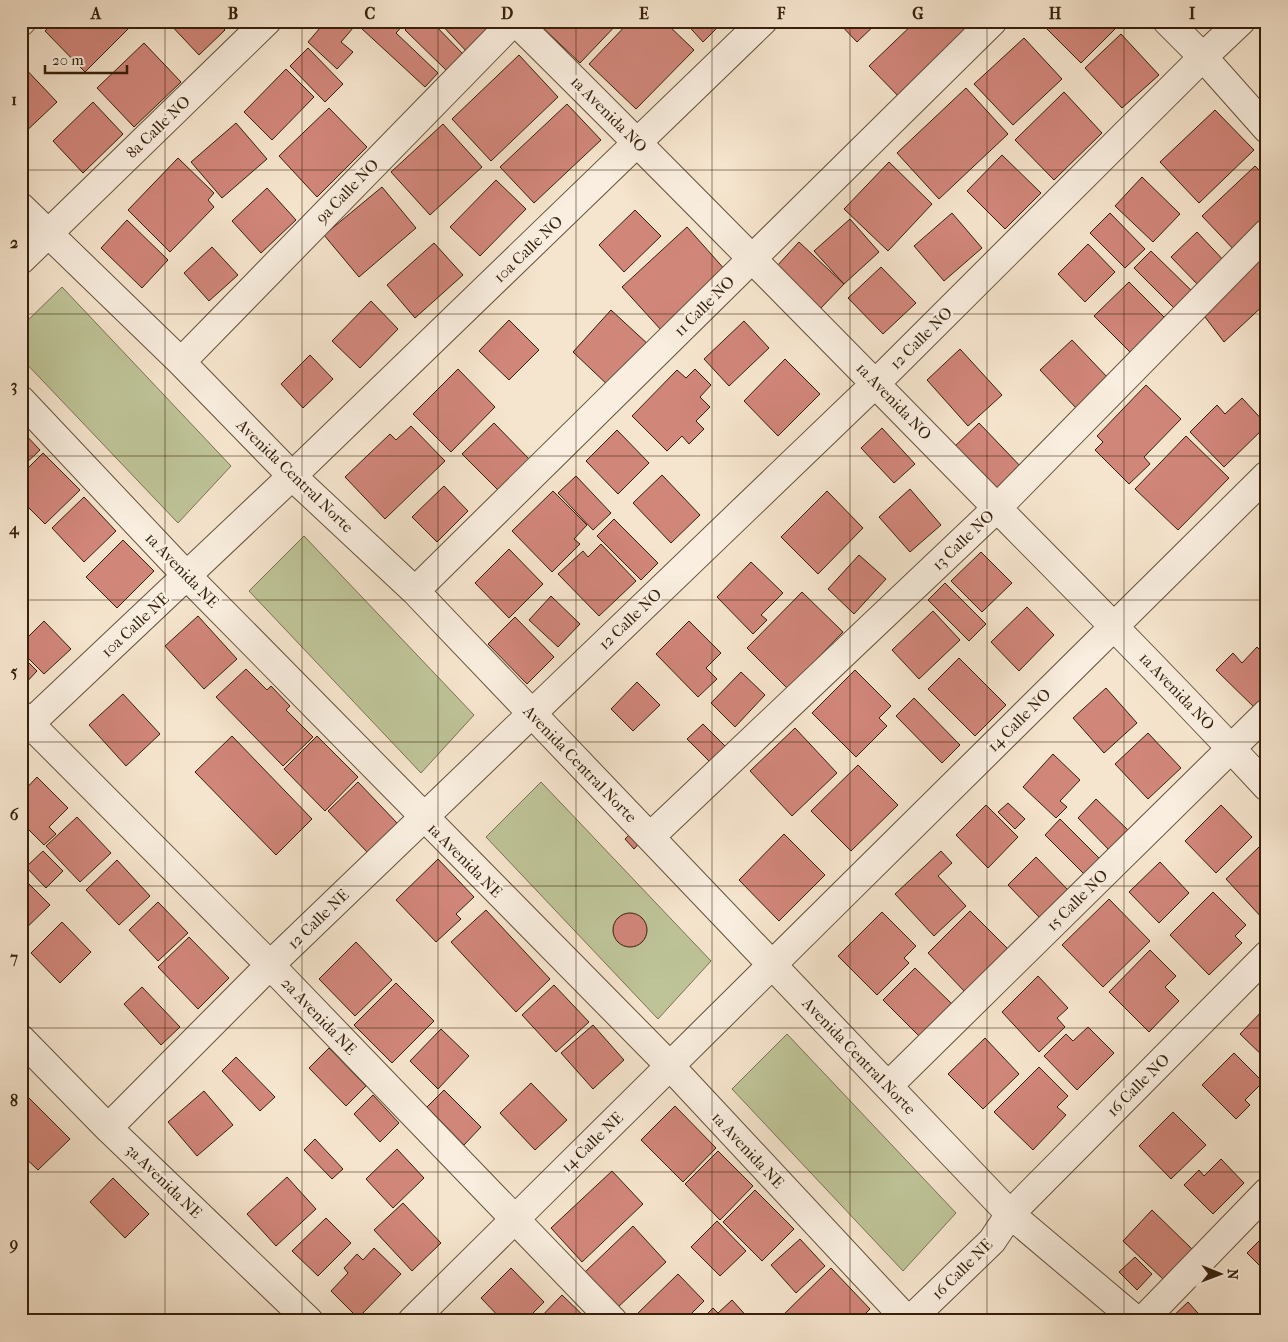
<svg xmlns="http://www.w3.org/2000/svg" width="1288" height="1342" viewBox="0 0 1288 1342" font-family="'IM FELL French Canon',serif">
<rect width="100%" height="100%" fill="#f6e5ce"/>
<filter id="stains"><feTurbulence type="fractalNoise" baseFrequency=".004" numOctaves="4"/><feColorMatrix values="0 0 0 0 .2 0 0 0 0 .09 0 0 0 0 .02 0 0 0 .5 -.17"/></filter>
<radialGradient id="worn" r=".72"><stop offset=".6" stop-color="#630" stop-opacity="0"/><stop offset="1" stop-color="#630" stop-opacity=".3"/></radialGradient>
<path fill="#bec498" stroke="#7a7251" d="M62,287L231,466L178,523L21,358V327Z
M304,536L474,715L421,773L249,591Z
M541,782L711,961L658,1019L486,837Z
M787,1034L956,1213L903,1271L732,1089Z"/>
<path fill="#d1867a" stroke="#36200a" d="M55,21H126L131,26L85,72L45,31Z
M167,21H217L225,30L199,55Z
M326,21H359L341,42L353,52L337,69L308,42Z
M367,21H407L396,33L438,73L425,87L361,28Z
M414,21H431L463,54L446,70L405,30Z
M438,21H481L490,31L468,53Z
M546,21H620L580,63L541,26Z
M630,21H664L694,50L636,109L589,64Z
M684,21H724L703,42Z
M837,21H879L857,42Z
M916,21H987L904,102L869,66Z
M1039,21H1111L1117,27L1081,63Z
M1121,34L1159,75L1122,108L1085,68Z
M1024,38L1062,79L1013,125L974,84Z
M144,43L181,82L134,127L97,88Z
M308,48L343,84L325,102L290,66Z
M519,55L558,97L491,161L452,119Z
M21,64L57,102L21,136Z
M286,69L314,97L272,140L244,112Z
M966,88L1008,134L939,199L897,153Z
M1064,92L1102,133L1054,180L1015,140Z
M93,102L123,134L83,173L53,141Z
M567,104L601,140L534,203L500,167Z
M329,108L367,147L317,197L279,156Z
M1215,110L1254,150L1199,203L1160,162Z
M236,123L267,159L222,198L191,162Z
M443,124L482,167L430,215L391,172Z
M1002,155L1041,193L1005,229L967,191Z
M178,158L214,193L208,200L214,207L170,252L128,210Z
M889,162L932,204L888,251L844,209Z
M1255,166L1267,178V226L1238,254L1202,216Z
M1142,177L1180,214L1153,242L1115,206Z
M496,180L526,209L480,256L450,227Z
M382,187L416,228L359,277L324,235Z
M267,188L296,220L261,253L232,221Z
M635,210L661,236L624,272L599,245Z
M952,213L982,248L944,281L914,246Z
M1110,213L1145,249L1125,268L1090,233Z
M850,219L879,252L844,284L814,251Z
M127,220L168,260L142,288L101,248Z
M687,227L727,272L662,331L622,287Z
M1197,232L1227,264L1201,288L1171,257Z
M799,242L844,284L820,309L776,267Z
M434,243L463,275L415,318L387,285Z
M1088,244L1115,272L1085,302L1058,274Z
M212,247L238,275L209,301L184,273Z
M1151,251L1197,296L1180,314L1134,268Z
M1260,254L1267,263V302L1224,342L1202,313Z
M881,267L916,303L883,334L848,298Z
M1129,282L1167,320L1132,354L1094,316Z
M371,301L398,329L360,368L332,341Z
M611,310L650,346L611,388L573,352Z
M509,320L539,350L509,380L479,351Z
M744,321L769,348L729,386L704,359Z
M1072,340L1109,379L1077,409L1040,370Z
M960,349L1002,395L968,426L927,380Z
M310,355L333,379L303,408L281,384Z
M785,359L820,394L778,436L744,401Z
M458,369L495,407L451,452L413,414Z
M695,369L711,385L700,397L710,407L696,421L704,429L689,444L682,436L667,451L632,416L677,370L686,378Z
M1146,385L1181,419L1144,457L1150,464L1129,484L1095,450L1103,442L1097,436Z
M1242,398L1267,425L1224,467L1190,432L1217,405L1225,414Z
M494,423L531,461L500,492L462,454Z
M979,423L1024,470L997,496L952,449Z
M411,426L445,461L385,519L345,477L390,434L396,440Z
M882,428L915,464L894,483L861,448Z
M21,430L40,450L21,468Z
M617,430L649,463L618,494L586,461Z
M1186,436L1229,478L1178,530L1135,489Z
M43,453L80,490L45,524L21,500V475Z
M662,475L700,515L671,543L633,503Z
M576,476L611,513L593,530L558,493Z
M444,486L468,511L437,542L412,517Z
M910,489L941,525L910,552L879,517Z
M553,491L587,525L574,539L580,544L552,572L512,531Z
M827,491L863,528L818,574L781,537Z
M84,497L116,531L84,562L52,528Z
M614,519L658,563L641,580L597,536Z
M123,540L154,571L117,608L86,577Z
M601,544L636,581L599,616L558,574L583,551L588,557Z
M509,549L543,584L509,618L475,583Z
M981,552L1012,583L982,612L951,581Z
M859,555L886,579L854,614L828,589Z
M751,562L783,593L761,615L767,620L753,634L717,597Z
M945,583L986,624L969,641L928,600Z
M802,592L843,632L788,689L747,648Z
M551,596L580,624L558,647L529,620Z
M1027,607L1054,635L1019,671L991,642Z
M933,611L960,640L919,679L892,650Z
M198,616L237,659L204,689L165,646Z
M515,617L554,657L527,684L488,644Z
M44,621L71,649L44,674L21,651V644Z
M689,621L721,653L706,668L717,679L698,697L656,654Z
M1257,647L1267,657V702L1258,711L1216,670L1233,653L1242,663Z
M21,655L37,671L22,687L21,686Z
M959,658L1006,705L975,736L928,689Z
M246,669L267,690L271,686L290,706L286,710L313,737L283,766L216,697Z
M855,670L891,706L879,718L887,726L856,757L812,713Z
M741,672L765,695L735,727L711,703Z
M637,682L660,705L633,731L611,709Z
M1106,688L1137,723L1104,753L1073,718Z
M123,694L160,734L126,766L89,725Z
M914,698L960,745L942,763L896,716Z
M703,724L727,748L711,763L687,739Z
M795,728L837,773L792,816L750,771Z
M1148,733L1181,768L1148,799L1115,764Z
M232,736L312,819L276,855L195,772Z
M317,736L358,777L325,811L284,769Z
M1053,754L1080,780L1060,801L1067,807L1056,818L1023,787Z
M858,765L898,805L851,851L811,811Z
M37,777L68,808L49,827L56,834L44,845L21,822V794Z
M358,782L398,824L368,853L328,811Z
M1096,799L1130,832L1111,852L1078,818Z
M1008,803L1025,819L1015,829L998,812Z
M986,805L1018,837L988,868L956,835Z
M1221,805L1252,837L1216,873L1185,841Z
M77,817L111,853L80,882L46,846Z
M1060,819L1100,859L1085,875L1045,835Z
M633,831L642,840L634,849L625,839Z
M784,834L825,875L779,921L739,880Z
M1259,847L1267,856V918L1264,920L1226,879Z
M43,851L63,871L46,888L26,867Z
M941,851L952,863L938,876L966,906L934,936L895,894Z
M1036,857L1068,890L1040,918L1008,885Z
M438,859L474,897L456,914L461,919L436,942L396,900Z
M117,860L150,896L119,925L86,890Z
M1160,862L1189,893L1159,923L1129,892Z
M23,878L50,905L21,933V880Z
M1213,892L1246,925L1235,936L1242,943L1209,975L1170,935Z
M1109,899L1150,941L1103,987L1062,945Z
M158,902L188,933L158,961L129,930Z
M486,910L550,979L516,1012L451,942Z
M970,911L1008,949L965,992L928,953Z
M882,912L916,946L904,958L909,963L877,995L838,956Z
M613 930a17 17 0 1 1 34 0a17 17 0 1 1-34 0Z
M62,922L91,952L60,983L31,953Z
M189,937L229,978L198,1009L158,967Z
M356,942L392,980L355,1016L319,979Z
M1150,950L1176,976L1165,987L1179,1001L1149,1032L1109,992Z
M915,968L953,1005L921,1038L883,1000Z
M1038,976L1068,1008L1057,1018L1065,1027L1039,1052L1002,1012Z
M396,983L434,1021L392,1063L354,1025Z
M554,985L589,1022L556,1052L522,1015Z
M142,987L180,1027L161,1045L124,1004Z
M1267,1006V1060L1240,1034Z
M593,1025L624,1060L593,1089L561,1053Z
M1088,1027L1114,1053L1077,1090L1044,1056L1066,1034L1073,1041Z
M441,1029L469,1056L438,1089L410,1061Z
M985,1038L1019,1074L983,1109L948,1074Z
M329,1048L366,1086L346,1106L309,1068Z
M1234,1053L1263,1082L1245,1100L1250,1105L1236,1119L1202,1085Z
M236,1057L275,1097L260,1111L222,1071Z
M1039,1067L1068,1096L1057,1107L1066,1115L1033,1150L994,1112Z
M531,1083L567,1120L535,1150L500,1113Z
M21,1090L70,1139L38,1170L21,1154Z
M444,1090L481,1127L464,1145L427,1107Z
M204,1091L233,1125L197,1156L168,1122Z
M373,1095L399,1123L380,1142L354,1114Z
M675,1106L716,1148L683,1182L641,1140Z
M1173,1112L1206,1145L1171,1179L1139,1146Z
M315,1139L343,1169L332,1179L304,1150Z
M397,1149L424,1178L393,1208L366,1179Z
M718,1151L753,1186L720,1220L685,1184Z
M1221,1159L1244,1183L1213,1214L1184,1185L1199,1170L1204,1176Z
M612,1171L643,1204L582,1262L551,1228Z
M287,1177L316,1209L276,1246L247,1214Z
M113,1178L149,1214L125,1238L90,1202Z
M755,1190L794,1229L762,1261L723,1222Z
M403,1203L441,1243L412,1271L374,1230Z
M1152,1210L1193,1250L1164,1280L1123,1241Z
M326,1218L351,1243L318,1276L292,1251Z
M717,1221L746,1251L720,1276L691,1247Z
M633,1226L666,1262L617,1308L584,1273Z
M1267,1233V1273L1247,1253Z
M800,1239L825,1266L796,1293L771,1265Z
M374,1248L401,1274L358,1318L331,1291L348,1273L344,1268L357,1254L363,1260Z
M1135,1257L1152,1274L1137,1290L1119,1272Z
M511,1268L544,1302L525,1321H503L481,1298Z
M831,1268L870,1309L858,1321H777Z
M678,1274L704,1301L684,1321H644L637,1314Z
M562,1295L589,1321H537Z
M732,1300L751,1321H700L713,1308L718,1313Z
M1188,1302L1205,1321H1170L1169,1320Z"/>
<g fill="none" stroke-linecap="round" stroke-linejoin="round">
<defs>
<path id="minor" d="M515,21C678,182 837,345 997,508C1088,600 1179,692 1267,787
M1167,21L1203,57L1267,129
M21,22L22,21
M21,207L181,362L292,476L415,591L1010,1214L1137,1321
M21,260L267,21
M181,362L514,21
M21,400L187,576L670,1066L908,1321
M415,591L993,21
M21,715L270,965L613,1321
M21,732L292,476L763,21
M650,837L997,508L1267,233
M21,1039L108,1128L309,1321
M888,1086L1267,713
M108,1128L270,965L876,383L1203,57L1241,21
M412,1321L1267,475
M909,1321L992,1241L1010,1214L1267,955
M1142,1321L1267,1192"/>
</defs>
<use href="#minor" stroke="#66513b" stroke-width="30"/>
<use href="#minor" stroke="#f9eedf" stroke-width="28"/>
</g>
<path fill="none" stroke="#36200a" stroke-width="1" stroke-opacity="0.55" d="M165,21V1321M302,21V1321M438,21V1321M576,21V1321M712,21V1321M850,21V1321M987,21V1321M1124,21V1321M21,170H1267M21,314H1267M21,456H1267M21,600H1267M21,742H1267M21,886H1267M21,1028H1267M21,1172H1267"/>
<g text-anchor="middle" dominant-baseline="central" stroke-width="5" stroke-linejoin="round" paint-order="stroke">
<g font-size="16" fill="#36200a" stroke="#f9eedf">
<text transform="translate(609 114) rotate(45)">1a Avenida NO</text>
<text transform="translate(158 127) rotate(-44)">8a Calle NO</text>
<text transform="translate(347 191) rotate(-46)">9a Calle NO</text>
<text transform="translate(528 249) rotate(-44)">10a Calle NO</text>
<text transform="translate(704 306) rotate(-45)">11 Calle NO</text>
<text transform="translate(921 338) rotate(-45)">12 Calle NO</text>
<text transform="translate(894 401) rotate(46)">1a Avenida NO</text>
<text transform="translate(295 476) rotate(44)">Avenida Central Norte</text>
<text transform="translate(963 540) rotate(-44)">13 Calle NO</text>
<text transform="translate(182 570) rotate(46)">1a Avenida NE</text>
<text transform="translate(630 619) rotate(-44)">12 Calle NO</text>
<text transform="translate(135 625) rotate(-43)">10a Calle NE</text>
<text transform="translate(1177 691) rotate(46)">1a Avenida NO</text>
<text transform="translate(1019 720) rotate(-45)">14 Calle NO</text>
<text transform="translate(580 764) rotate(46)">Avenida Central Norte</text>
<text transform="translate(465 860) rotate(45)">1a Avenida NE</text>
<text transform="translate(1077 900) rotate(-45)">15 Calle NO</text>
<text transform="translate(318 919) rotate(-44)">12 Calle NE</text>
<text transform="translate(319 1016) rotate(46)">2a Avenida NE</text>
<text transform="translate(859 1056) rotate(46)">Avenida Central Norte</text>
<text transform="translate(1138 1085) rotate(-45)">16 Calle NO</text>
<text transform="translate(592 1142) rotate(-44)">14 Calle NE</text>
<text transform="translate(748 1150) rotate(47)">1a Avenida NE</text>
<text transform="translate(164 1181) rotate(44)">3a Avenida NE</text>
<text transform="translate(962 1269) rotate(-45)">16 Calle NE</text>
</g>
</g>
<rect width="1288" height="1342" fill="none" stroke="#f6e5ce" stroke-width="55"/>
<g transform="translate(1220 1274) rotate(91)" stroke="#f9eedf" stroke-width="4" paint-order="stroke">
<path d="M0-4L9 19L0 12L-9 19Z" fill="#36200a"/>
<text y="-8" font-size="14" font-weight="bold" text-anchor="middle" fill="#36200a">N</text>
</g>
<path d="M45 65v8h82v-8" fill="none" stroke="#36200a" stroke-width="2.5"/>
<text x="52" y="65" font-size="15" fill="#36200a" stroke="#f9eedf" stroke-width="4" paint-order="stroke">20 m</text>
<rect x="28" y="28" width="1232" height="1286" fill="none" stroke="#36200a" stroke-width="2"/>
<g font-size="16" text-anchor="middle" font-weight="bold" fill="#36200a">
<text x="96" y="19">A</text>
<text x="233" y="19">B</text>
<text x="370" y="19">C</text>
<text x="507" y="19">D</text>
<text x="644" y="19">E</text>
<text x="781" y="19">F</text>
<text x="918" y="19">G</text>
<text x="1055" y="19">H</text>
<text x="1192" y="19">I</text>
<text x="14" y="105">1</text>
<text x="14" y="248">2</text>
<text x="14" y="391">3</text>
<text x="14" y="534">4</text>
<text x="14" y="677">5</text>
<text x="14" y="820">6</text>
<text x="14" y="963">7</text>
<text x="14" y="1106">8</text>
<text x="14" y="1249">9</text>
</g>
<rect width="100%" height="100%" filter="url(#stains)"/>
<rect width="100%" height="100%" fill="url(#worn)"/>
</svg>
